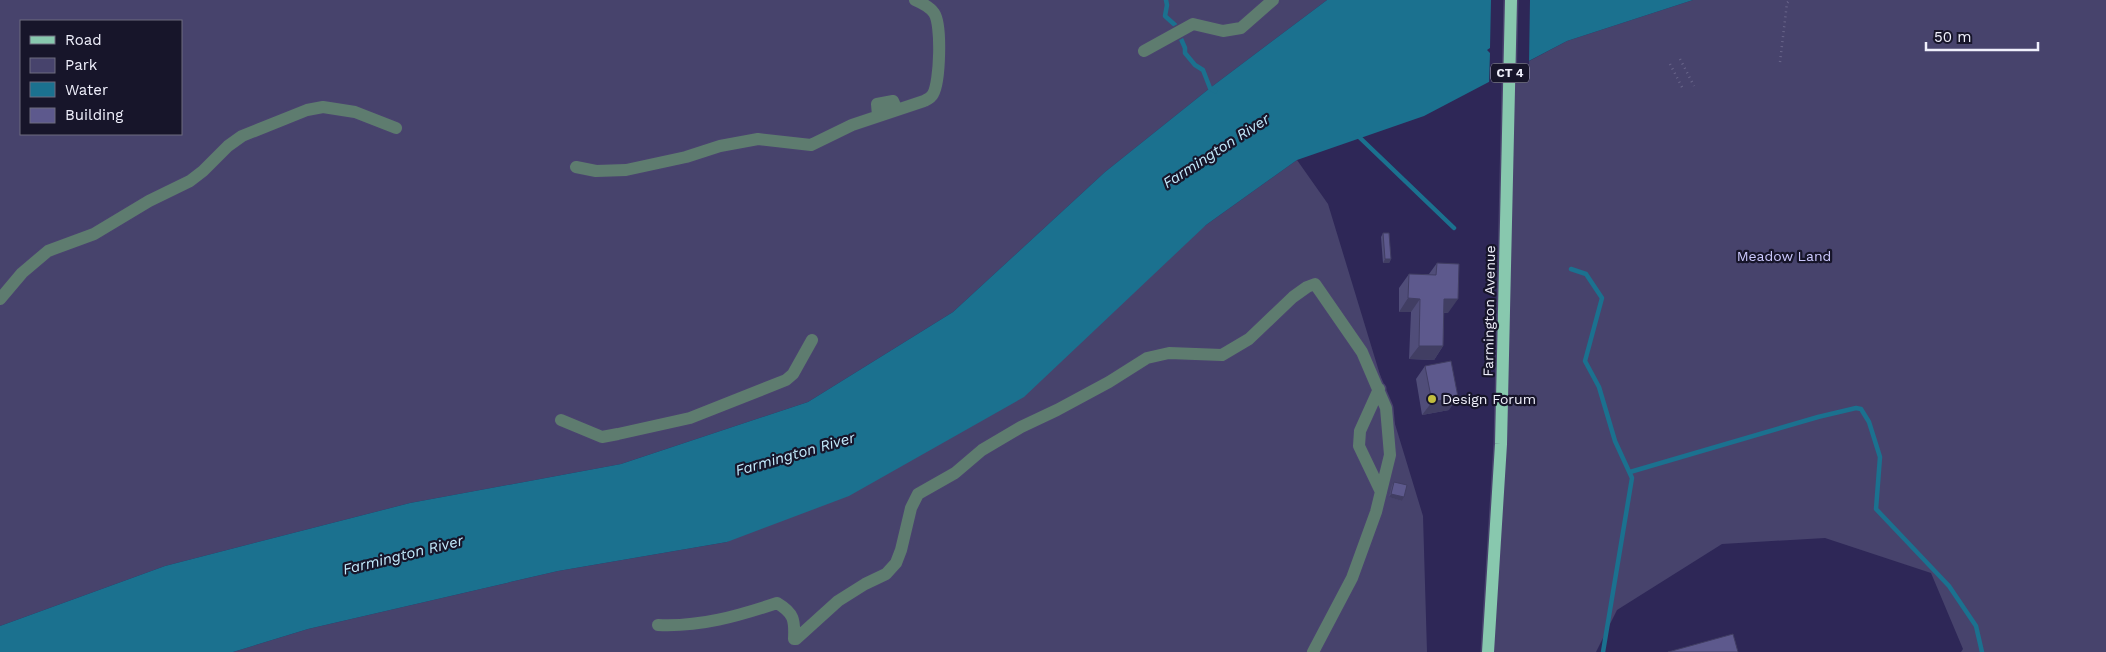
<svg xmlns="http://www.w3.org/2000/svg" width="2106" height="652" viewBox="0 0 2106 652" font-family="'Work Sans',sans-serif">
<rect width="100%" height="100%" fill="#2e2757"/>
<path fill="#47436c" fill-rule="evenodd" d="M0,0H1327L1210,88L1105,172L953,312L808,402L621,464L410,503L165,566L0,626ZM21,21H181V134H21Z
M1693,0H2106V652H1961L1963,649L1931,573L1825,538L1722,544L1617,610L1596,652H1488L1510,71L1567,41Z
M1297,160L1328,204L1423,516L1427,652H233L308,629L558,571L727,542L1206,225Z"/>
<path fill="#1b718f" d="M1327,0H1693L1567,41L1424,116L1297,160L1206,225L1024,397L849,496L727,542L558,571L308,629L233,652H0V626L165,566L410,503L621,464L808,402L953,312L1105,172L1210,88Z"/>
<path fill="#2e2757" d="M1491,0H1530L1529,64L1489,85L1490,53L1487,50L1490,48Z"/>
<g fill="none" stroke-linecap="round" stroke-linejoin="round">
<path stroke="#1b718f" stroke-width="4.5" d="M1166,0L1167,5L1165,16L1175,25L1185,48V53L1195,65L1203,70L1210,88L1215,91
M1356,134L1454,228
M1571,269L1586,274L1602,298L1585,361L1599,387L1615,441L1632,478L1603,652
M1630,472L1818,417L1856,408L1861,409L1869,422L1880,457L1876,509L1949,586L1976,626L1982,652"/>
<defs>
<path id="minor" d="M1144,51L1193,24L1223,31L1241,28L1273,0
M878,116L877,104L893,101L897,110
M576,167L596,171L626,170L686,157L720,146L758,139L811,145L852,125L924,101C928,99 931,98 933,94C940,82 942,24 934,13C930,7 922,3 915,0
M0,299L22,273L48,251L94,234L149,201L190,181L203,171L228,146L242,136L307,110L323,107L355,112L396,128
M1379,389L1360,431L1359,446L1381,492
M561,420L602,437L618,434L690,418L786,380L793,374L812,340
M658,625C700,627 738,616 777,603C794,613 795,620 794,639H796L838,601L865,584L886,574L896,563L901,550L911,508L918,494L955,473L982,450L1021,427L1057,410L1109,382L1147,358L1169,353L1222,355L1249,339L1293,297L1307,287L1315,284L1362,352L1386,408L1390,455L1376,512L1352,578L1313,652"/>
<path id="major" d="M1488,652L1501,444L1511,0"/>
</defs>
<use href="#minor" stroke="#49436e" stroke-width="15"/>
<use href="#major" stroke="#49436e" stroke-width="15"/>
<path stroke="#69658a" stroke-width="2.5" stroke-dasharray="1 4" stroke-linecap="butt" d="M1680,59L1694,86
M1780,62L1787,3L1790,0
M1670,64L1683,89"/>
<use href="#minor" stroke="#5e7c6f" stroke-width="12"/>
<use href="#major" stroke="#88c8ae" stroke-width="12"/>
</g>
<path fill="#504d79" d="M1383,233L1391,259L1389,263H1383L1381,237Z
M1437,263L1448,313H1444L1443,346L1434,360L1409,359L1411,312H1399V288L1409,274H1429Z
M1425,366L1449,410L1422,415L1416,379Z
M1394,482L1404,497L1402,501L1389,497L1392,485Z"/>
<path fill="#413e63" d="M1385,259H1391L1389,263H1383Z
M1408,298L1420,299L1411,312H1399Z
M1444,299H1458L1448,313L1435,312Z
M1419,346H1443L1434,360L1409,359Z
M1458,397L1449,410L1422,415L1432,402Z
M1391,494L1404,497L1402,501L1389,497Z"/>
<path fill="#5d598d" stroke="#413e63" d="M1383,233H1389L1391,259H1385Z
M1437,263L1459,264L1458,299H1444L1443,346H1419L1420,299L1408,298L1409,274L1436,275Z
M1451,361L1458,397L1432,402L1425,366Z
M1394,482L1407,485L1404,497L1391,494Z
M1733,634L1738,652H1668Z"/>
<circle fill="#c2bd3f" stroke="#17152a" stroke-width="2" cx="1432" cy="399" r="5"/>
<g text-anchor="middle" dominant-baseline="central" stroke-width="4.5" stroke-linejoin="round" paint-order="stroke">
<rect fill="#17152a" stroke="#afaebd" stroke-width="1" x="1491" y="63.5" width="38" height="19" rx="4"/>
<g font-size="12" font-weight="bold" fill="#f0f0fc">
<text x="1510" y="73">CT 4</text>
</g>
<g font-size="14" fill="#ccc9fd" stroke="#17152a">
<text x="1784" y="256">Meadow Land</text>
</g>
<g font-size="14" fill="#f0f0fc" stroke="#17152a">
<text transform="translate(1489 311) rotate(-89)">Farmington Avenue</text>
</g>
<g font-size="14" fill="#f0f0fc" stroke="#17152a" text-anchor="start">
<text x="1442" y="399">Design Forum</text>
</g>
<g font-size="15" font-style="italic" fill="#c4ecfe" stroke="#17152a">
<text transform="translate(1216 151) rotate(-33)">Farmington River</text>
<text transform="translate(795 454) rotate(-16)">Farmington River</text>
<text transform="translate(403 555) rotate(-14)">Farmington River</text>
</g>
</g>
<rect x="20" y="20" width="162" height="115" fill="#17152a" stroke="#6e6d7e"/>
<rect x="30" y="36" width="25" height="8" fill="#88c8ae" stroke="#6e6d7e"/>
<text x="65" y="45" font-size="15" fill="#f0f0fc">Road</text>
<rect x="30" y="58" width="25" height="15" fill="#47436c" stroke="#6e6d7e"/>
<text x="65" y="70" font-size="15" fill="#f0f0fc">Park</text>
<rect x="30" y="82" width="25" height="15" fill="#1b718f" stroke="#6e6d7e"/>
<text x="65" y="95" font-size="15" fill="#f0f0fc">Water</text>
<rect x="30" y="108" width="25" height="15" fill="#5d598d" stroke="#6e6d7e"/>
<text x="65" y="120" font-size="15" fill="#f0f0fc">Building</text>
<path d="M1926 42v8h112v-8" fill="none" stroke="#f0f0fc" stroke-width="2.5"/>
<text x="1934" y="42" font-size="15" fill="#f0f0fc" stroke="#17152a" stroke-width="4" paint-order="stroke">50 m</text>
</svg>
